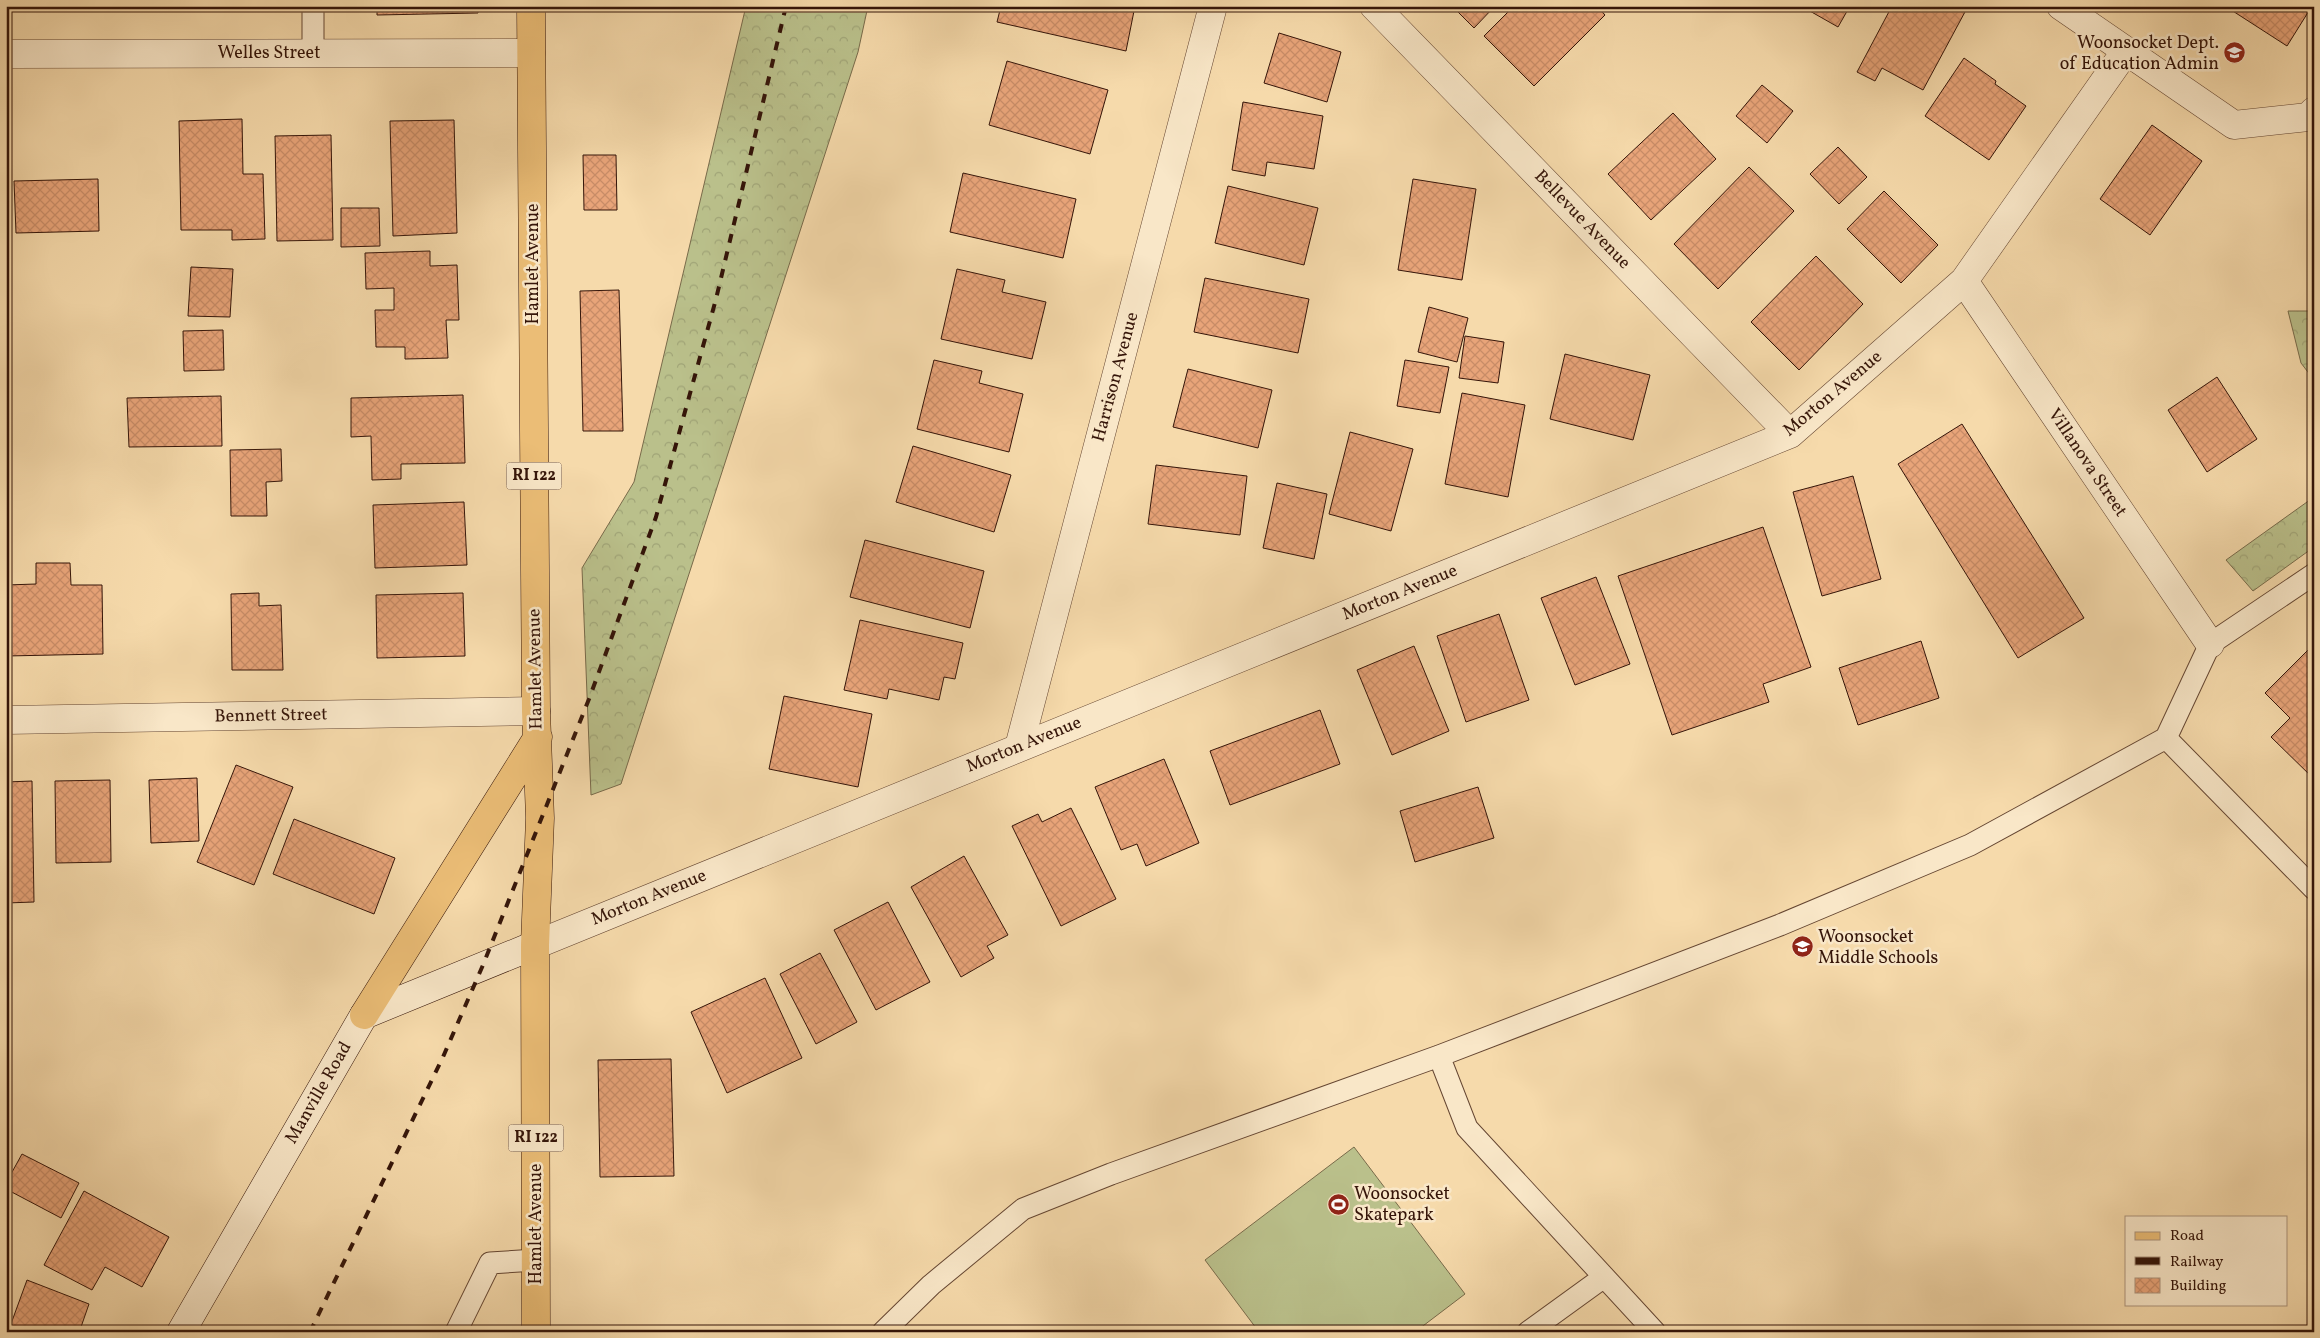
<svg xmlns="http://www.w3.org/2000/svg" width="2320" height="1338" viewBox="0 0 2320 1338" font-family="Vollkorn,serif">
<defs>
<pattern id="forest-crowns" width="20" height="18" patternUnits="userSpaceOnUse" patternTransform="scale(1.25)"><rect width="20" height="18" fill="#bac08b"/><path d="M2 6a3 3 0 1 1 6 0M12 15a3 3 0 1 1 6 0" fill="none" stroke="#a0a477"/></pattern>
<pattern id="building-cross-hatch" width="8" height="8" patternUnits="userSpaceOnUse" patternTransform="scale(1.25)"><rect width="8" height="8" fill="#e8a479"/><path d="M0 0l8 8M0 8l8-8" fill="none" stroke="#c88c67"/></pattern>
</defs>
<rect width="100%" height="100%" fill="#f6daab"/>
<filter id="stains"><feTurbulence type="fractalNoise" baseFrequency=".004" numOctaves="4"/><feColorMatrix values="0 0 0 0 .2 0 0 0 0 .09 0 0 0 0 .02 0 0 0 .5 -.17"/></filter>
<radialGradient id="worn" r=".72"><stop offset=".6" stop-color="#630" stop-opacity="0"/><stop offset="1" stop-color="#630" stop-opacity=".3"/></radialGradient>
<path fill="url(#forest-crowns)" stroke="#786a4a" d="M746,6H868L858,52L621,784L591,795L582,568L634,482Z
M2288,311H2314V380L2301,363Z
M2314,497V547L2253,591L2226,560Z"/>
<path fill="#bac08b" stroke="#786a4a" d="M1354,1147L1465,1294L1415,1332H1259L1205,1260Z"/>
<path fill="url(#building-cross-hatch)" stroke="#351509" d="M377,6H478V13L377,15Z
M1001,6H1135L1126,51L997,22Z
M1452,6H1495L1474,28Z
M1514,6H1597L1605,15L1534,86L1484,36Z
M1801,6H1850L1838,27Z
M1892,6H1960L1966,10L1923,90L1882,68L1875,81L1857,72Z
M2225,6H2312L2287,46Z
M1279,33L1341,52L1327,102L1264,83Z
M1964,58L1996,81L1995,84L2026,106L1989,160L1925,116Z
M1007,61L1108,90L1090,154L989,125Z
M1762,85L1793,111L1767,143L1736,116Z
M1243,102L1323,116L1314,169L1267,162L1265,176L1232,170Z
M1673,113L1716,159L1651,220L1608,174Z
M242,119L243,174H263L265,239L232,240V230H181L179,121Z
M454,120L457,233L393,236L390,121Z
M2152,125L2202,161L2150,235L2100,199Z
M331,135L333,240L277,241L275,136Z
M1838,147L1867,177L1839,204L1810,174Z
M583,155H616L617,210H584Z
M1749,167L1794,211L1718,289L1674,244Z
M963,173L1076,199L1063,258L950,232Z
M98,179L99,231L16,233L14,181Z
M1413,179L1476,189L1462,280L1398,270Z
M1228,186L1318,208L1304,265L1215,243Z
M1884,191L1938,245L1901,283L1847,229Z
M341,208H379L380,246L341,247Z
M430,251V266L457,265L459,320H446L448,358L405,359V347H376L375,310H394V288L366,289L365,253Z
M1816,256L1863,304L1799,370L1751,322Z
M191,267L233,269L230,317L188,316Z
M957,269L1005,280L1002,292L1046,302L1032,359L941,339Z
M1205,278L1309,299L1298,353L1194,332Z
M619,290L623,431H583L580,291Z
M1429,307L1468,318L1457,362L1418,352Z
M223,330L224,370L184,371L183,331Z
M1465,336L1504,342L1498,383L1459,378Z
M1565,354L1650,375L1633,440L1550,419Z
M934,360L982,371L979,383L1023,394L1009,452L917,429Z
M1405,360L1449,367L1440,413L1397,406Z
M1188,369L1272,390L1258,448L1173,427Z
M2217,377L2257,439L2207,472L2168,410Z
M1462,393L1525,405L1508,497L1445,484Z
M463,395L465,463L401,464V479L372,480L371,436L351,437V398Z
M221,396L222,446L129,447L127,398Z
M1962,424L2084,618L2018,658L1898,464Z
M1350,432L1413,449L1391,531L1329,514Z
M913,446L1011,475L994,532L896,502Z
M281,449L282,481L266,482L267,516H231L230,450Z
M1156,465L1247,476L1240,535L1148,524Z
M1853,476L1881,579L1822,596L1793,492Z
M1277,483L1327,494L1314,559L1263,548Z
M464,502L467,565L375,568L373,505Z
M1763,527L1811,667L1763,684L1769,702L1672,735L1618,576Z
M865,540L984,571L970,628L850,597Z
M36,563H70L71,585H102L103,654L6,656V585L36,584Z
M1596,577L1630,664L1575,685L1541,598Z
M259,593V606L281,605L283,670H232L231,594Z
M463,593L465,656L377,658L376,595Z
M1499,614L1529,700L1466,722L1437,636Z
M860,620L963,643L955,679L944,677L939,700L889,689L887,699L844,690Z
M1921,641L1939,698L1858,725L1839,668Z
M2314,644V779L2271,737L2290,718L2265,693Z
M1414,646L1449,731L1392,755L1357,670Z
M784,696L872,714L858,787L769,769Z
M1320,710L1340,764L1230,805L1210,751Z
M1164,759L1199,843L1146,866L1137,844L1121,850L1095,787Z
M236,765L293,787L254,885L197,862Z
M197,778L199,841L151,843L149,780Z
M110,780L111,862L56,863L55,781Z
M32,781L34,902L6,903V782Z
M1478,787L1494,838L1415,862L1400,811Z
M1071,808L1116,899L1061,926L1012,826L1038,814L1042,822Z
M294,819L395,858L374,914L273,874Z
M964,856L1008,935L987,946L994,958L961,977L911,887Z
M888,902L930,982L876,1010L834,930Z
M820,953L857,1022L816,1044L780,974Z
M765,978L802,1058L727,1093L691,1012Z
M671,1059L674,1176L600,1177L598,1060Z
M22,1154L79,1183L61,1218L6,1189V1183Z
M84,1191L169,1237L142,1287L105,1267L92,1290L44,1265Z
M27,1280L89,1304L81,1327L92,1332H8Z"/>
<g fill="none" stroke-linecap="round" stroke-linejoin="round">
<defs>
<path id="service" d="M313,6V53
M2314,574L2210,644L2166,738L2314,889
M1439,1056L1467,1128L1655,1332
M456,1332L490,1263L536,1260
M883,1332L931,1285L1023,1209L1111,1174L1439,1056L1780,925L1970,845L2166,738
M1528,1332L1604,1277"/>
<path id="minor" d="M1374,6L1790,434
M2061,6L2234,125L2308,117L2314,111
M6,54L531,53
M1964,281L2210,644
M6,720L536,711
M1019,747L1213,6
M535,945L1790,434L1964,281L2125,52"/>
<path id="secondary" d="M181,1332L364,1015L535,945"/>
<path id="primary" d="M531,6L536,711L540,818L535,945L536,1332
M364,1015L538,737"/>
</defs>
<use href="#service" stroke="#654632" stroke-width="23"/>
<use href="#minor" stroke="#654632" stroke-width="29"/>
<use href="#secondary" stroke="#351509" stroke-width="29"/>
<use href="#primary" stroke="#351509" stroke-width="29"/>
<use href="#service" stroke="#f9e7c8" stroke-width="21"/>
<use href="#minor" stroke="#f9e7c8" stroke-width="28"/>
<use href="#secondary" stroke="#f9e7c8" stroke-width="28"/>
<use href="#primary" stroke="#ebbd76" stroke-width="28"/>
<path stroke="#351509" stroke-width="4" stroke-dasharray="9 9" stroke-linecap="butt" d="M310,1332L443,1057L483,965L589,699L656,517L716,299L786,6"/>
</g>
<defs>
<symbol id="school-disc" viewBox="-11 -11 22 22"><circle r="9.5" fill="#8f2418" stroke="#f9e7c8"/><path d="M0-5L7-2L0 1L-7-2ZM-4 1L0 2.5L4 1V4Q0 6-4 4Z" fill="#fff"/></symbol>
<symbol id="stadium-disc" viewBox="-11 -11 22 22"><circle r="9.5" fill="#8f2418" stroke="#f9e7c8"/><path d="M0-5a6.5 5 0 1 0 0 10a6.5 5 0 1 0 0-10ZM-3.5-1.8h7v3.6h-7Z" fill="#fff"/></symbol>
</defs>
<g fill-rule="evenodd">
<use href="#school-disc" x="2222" y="40" width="25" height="25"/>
<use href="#school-disc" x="1790" y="934" width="25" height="25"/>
<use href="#stadium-disc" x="1326" y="1192" width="25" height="25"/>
</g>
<g text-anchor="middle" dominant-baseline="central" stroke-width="5" stroke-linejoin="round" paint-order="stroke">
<g fill="#f9e7c8" stroke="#705442" stroke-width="1">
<rect x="506.5" y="462.5" width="55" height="27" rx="4"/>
<rect x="508.5" y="1124.5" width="55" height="27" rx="4"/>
</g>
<g font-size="16" font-weight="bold" fill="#351509">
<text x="534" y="476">RI 122</text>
<text x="536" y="1138">RI 122</text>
</g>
<g font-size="18" fill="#351509" stroke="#f9e7c8" text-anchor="start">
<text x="2219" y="43" text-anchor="end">Woonsocket Dept.<tspan x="2219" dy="21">of Education Admin</tspan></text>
<text x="1818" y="937">Woonsocket<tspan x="1818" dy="21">Middle Schools</tspan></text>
<text x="1354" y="1194">Woonsocket<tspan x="1354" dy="21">Skatepark</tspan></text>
</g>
<g font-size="18" fill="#351509" stroke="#f9e7c8">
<text x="269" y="53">Welles Street</text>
<text transform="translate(1582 220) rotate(46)">Bellevue Avenue</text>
<text transform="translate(533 264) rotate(-90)">Hamlet Avenue</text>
<text transform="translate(1116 377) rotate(-75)">Harrison Avenue</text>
<text transform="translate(1833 394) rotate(-40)">Morton Avenue</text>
<text transform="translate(2087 463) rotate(56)">Villanova Street</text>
<text transform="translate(1400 593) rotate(-22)">Morton Avenue</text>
<text transform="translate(536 669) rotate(-91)">Hamlet Avenue</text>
<text transform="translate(271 716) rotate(-1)">Bennett Street</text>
<text transform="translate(1024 745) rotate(-22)">Morton Avenue</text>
<text transform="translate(649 898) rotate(-22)">Morton Avenue</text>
<text transform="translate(319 1093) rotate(-60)">Manville Road</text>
<text transform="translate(536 1224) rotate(-90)">Hamlet Avenue</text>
</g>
</g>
<rect width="2320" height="1338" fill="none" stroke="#f6daab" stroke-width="25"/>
<rect x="8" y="8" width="2305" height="1323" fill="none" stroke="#351509" stroke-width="2.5"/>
<rect x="12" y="12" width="2295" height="1313" fill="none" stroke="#351509"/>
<rect x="2125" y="1216" width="162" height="90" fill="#f9e7c8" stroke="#ab937c"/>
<rect x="2135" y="1232" width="25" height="8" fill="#ebbd76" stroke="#ab937c"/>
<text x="2170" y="1240" font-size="15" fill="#351509">Road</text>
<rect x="2135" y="1257" width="25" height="8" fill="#351509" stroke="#ab937c"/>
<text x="2170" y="1266" font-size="15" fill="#351509">Railway</text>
<rect x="2135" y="1278" width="25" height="15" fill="url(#building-cross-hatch)" stroke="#ab937c"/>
<text x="2170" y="1290" font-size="15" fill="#351509">Building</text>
<rect width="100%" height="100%" filter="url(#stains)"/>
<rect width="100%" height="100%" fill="url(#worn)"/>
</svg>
